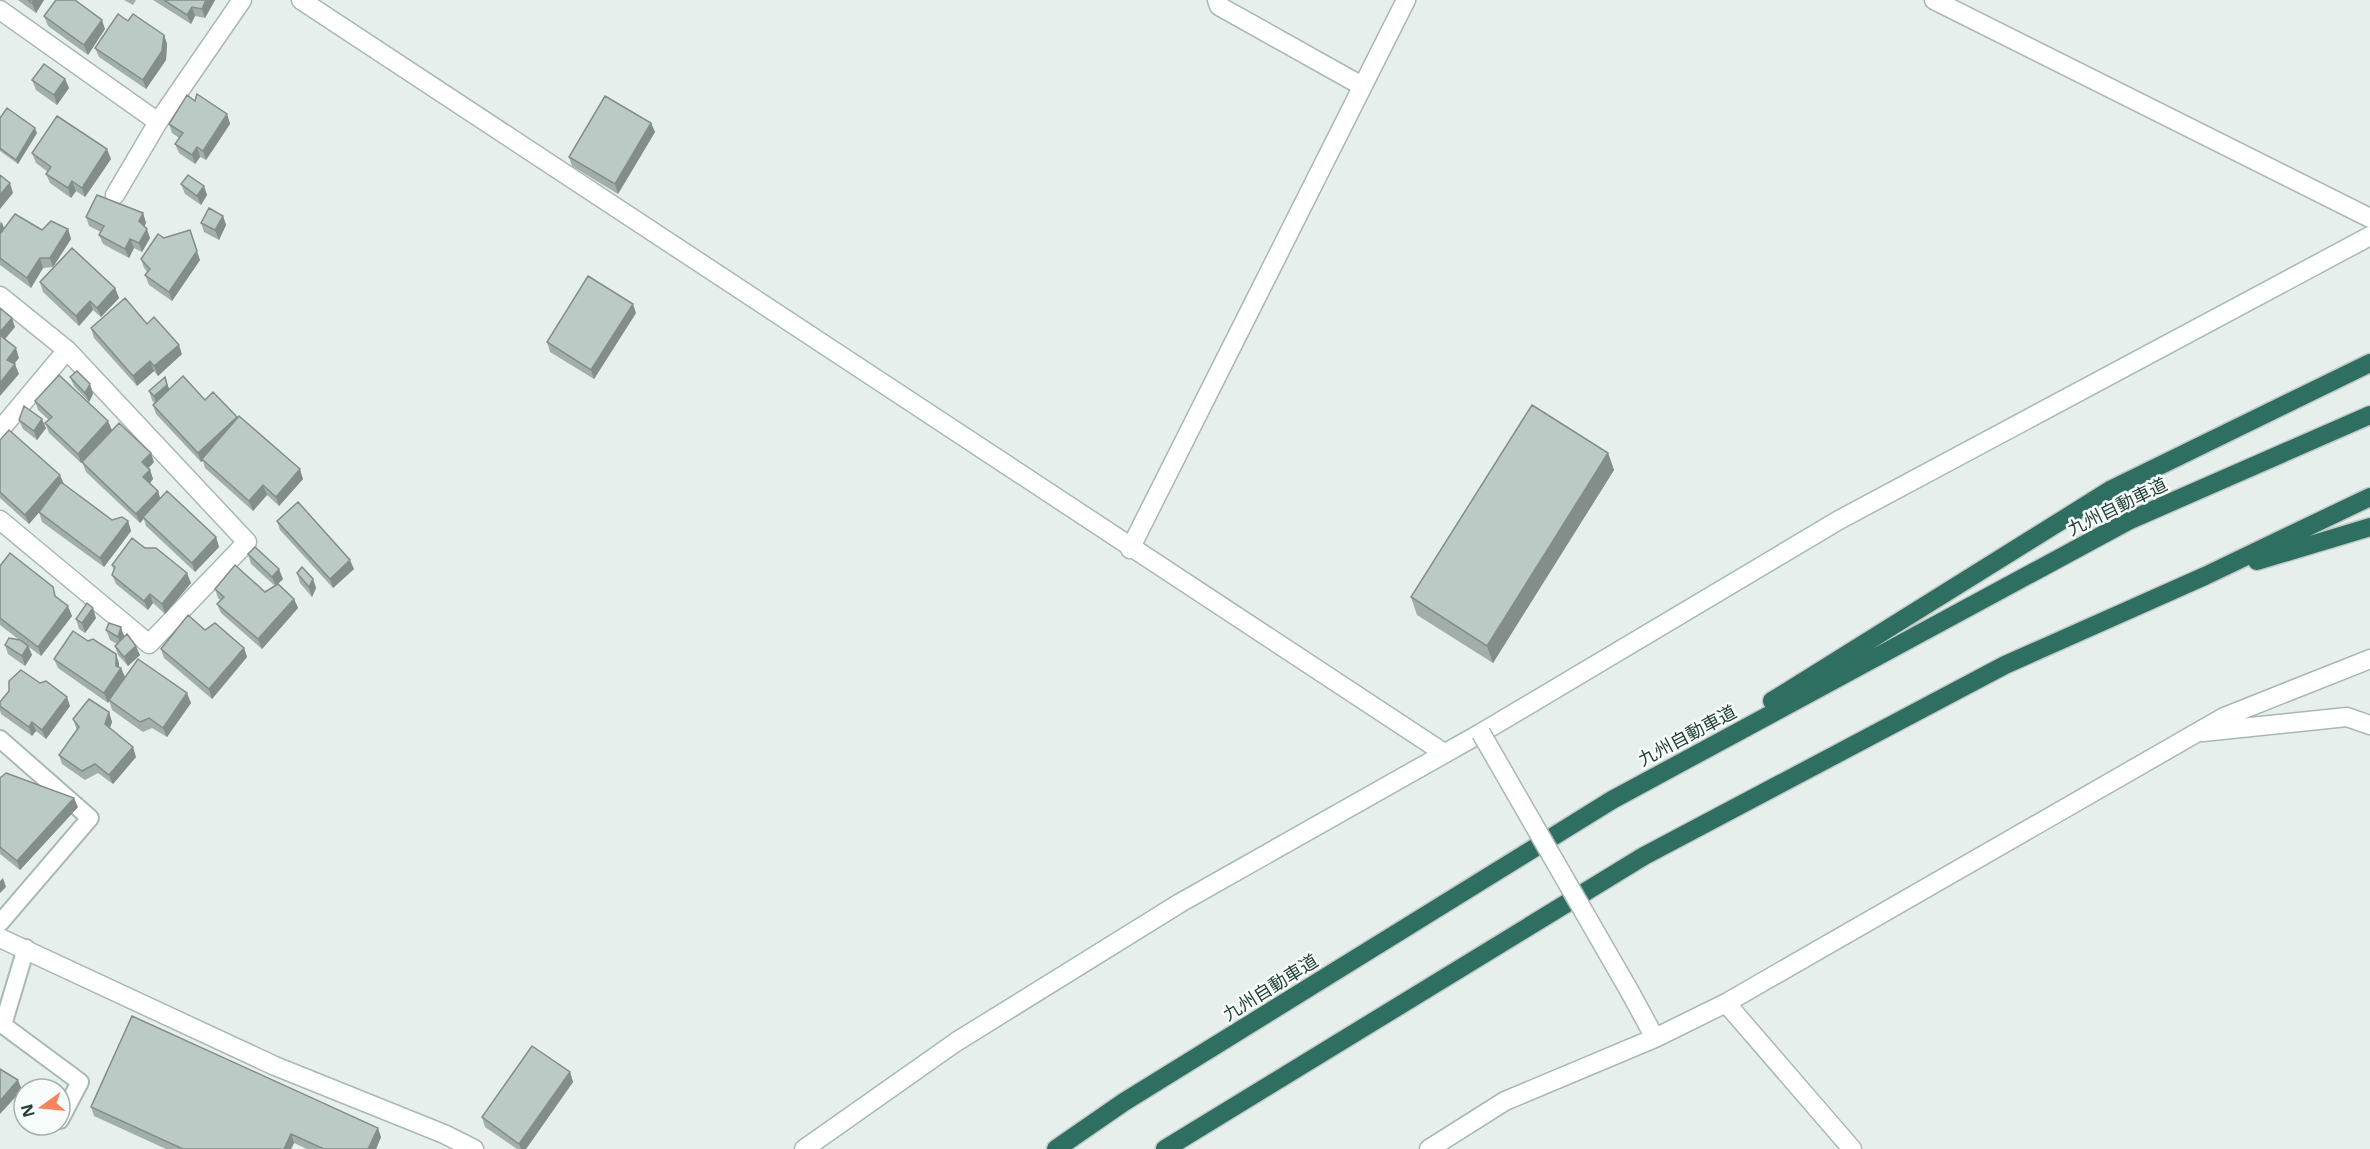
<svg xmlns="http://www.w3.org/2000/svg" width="2370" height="1149" viewBox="0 0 2370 1149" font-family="'Open Sans','Noto Sans JP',sans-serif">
<rect width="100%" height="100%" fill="#e6efeb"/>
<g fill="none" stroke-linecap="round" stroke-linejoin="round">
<defs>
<path id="lane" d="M0,739L90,818L0,923
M26,948L3,1025L80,1082L60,1120"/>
<path id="street" d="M301,0L1444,753
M1217,0L1219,6L1362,86
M1934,0L2370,218
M0,10L158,122
M115,195L158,122L242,0
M0,296L67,350L247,542L149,644L0,520
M0,430L67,350
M1130,549L1406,0
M2203,732L2347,717L2370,725
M0,938L275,1066L444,1134L474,1149
M1630,992L1655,1038
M1726,1003L1852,1149
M1429,1149L1505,1101L1655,1038L1726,1003L2224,717L2370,659"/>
<path id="secondary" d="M804,1149L956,1042L1180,903L1481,733L1839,520L2370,236"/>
<path id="highway" d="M2257,561L2370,527
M1772,701L2112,489L2370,363
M1056,1149L1124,1102L1612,800L2128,521L2370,415
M1165,1149L1644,856L2005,665L2205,576L2370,497"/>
</defs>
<use href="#lane" stroke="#a8b8b2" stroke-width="20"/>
<use href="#street" stroke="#a8b8b2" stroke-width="21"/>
<use href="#secondary" stroke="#a4bbb3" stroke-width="21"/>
<use href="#highway" stroke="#c2cac8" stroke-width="21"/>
<use href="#lane" stroke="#fff" stroke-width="16"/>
<use href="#street" stroke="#fff" stroke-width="18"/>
<use href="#secondary" stroke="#fff" stroke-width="18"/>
<use href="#highway" stroke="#2f6f62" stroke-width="18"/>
<defs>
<path id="street-bridge" d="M1481,733L1630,992"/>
</defs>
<use href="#street-bridge" stroke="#a8b8b2" stroke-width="21" stroke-linecap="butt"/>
<use href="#street-bridge" stroke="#fff" stroke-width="18"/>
</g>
<path fill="#a1aea9" d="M18,0H44L36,13Z
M124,0H136L133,5Z
M153,0H215L205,18L195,16L191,24Z
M44,16L105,29L88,55L48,26Z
M128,21L164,35L167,44L166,60L146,89L99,57L95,48Z
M65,79L69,88L57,105L36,90L32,80Z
M195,101L227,114L230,124L206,160L200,157L195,164L179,153L175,144L179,138L172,133L169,124Z
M0,118L37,133L18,164L0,151Z
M651,123L655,132L618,194L572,166L569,157Z
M32,153L111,159L85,197L76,191L71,198L50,183L46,174L48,172L36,163Z
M181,184L204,186L207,195L201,205L185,194Z
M143,213L146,223L144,226L150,238L142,252L134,248L129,258L103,244L99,235L101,232L89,226L86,217Z
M223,216L226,225L219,240L204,232L201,223Z
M0,221L4,228L42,230L68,229L71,239L53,267L43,268L31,288L0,265Z
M164,238L200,260L172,301L149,285L145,275L147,272L144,268L141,259Z
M40,282L115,288L119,298L101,317L93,310L79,326L43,292Z
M636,313L594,379L550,352L547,342Z
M91,328L182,354L158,376L154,371L137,386L94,338Z
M70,377L90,384L93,394L89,402L74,386Z
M169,389L205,400L237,418L303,479L279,506L267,495L253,511L205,468L203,461L201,462L156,414L153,405L154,403L152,400L149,391Z
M35,401L112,430L81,463L49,433L45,423L49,420L38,410Z
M19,420L46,428L37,440L23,429Z
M0,440L112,520L128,521L131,531L104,567L42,522L39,512L29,524L0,498Z
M1608,453L1614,470L1493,663L1417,615L1411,597Z
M82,462H154L148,468L150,470L153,479L150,483L158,491L160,498L216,537L219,547L195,572L146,526L144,519L140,523L86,472Z
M277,521L354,569L333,588L280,530Z
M248,554L283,579L277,584L294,599L298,608L262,649L221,613L217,604L220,600L218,598L215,589L265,592L275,586L251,564Z
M112,565L191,583L165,614L153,603L148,610L116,584L112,575L114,571Z
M0,566L57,598L72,616L41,656L29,647L32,655L25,666L8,654L5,645L22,642L0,625Z
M297,573L313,579L316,588L312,597L300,583Z
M96,618L85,633L79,629L76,619Z
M106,630L124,636V637L140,655L128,666L118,655L115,646L117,644L110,640Z
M205,630L244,648L247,657L212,699L164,658L161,649Z
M54,659L119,663V667L121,668L125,677L191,703L167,737L152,728L143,732L112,710L109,700L108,703L58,668Z
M0,702L70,706L46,739L36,731L32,736L1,714L0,710Z
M109,712L112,722L110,728L136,757L113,784L98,773L85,780L62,764L59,755L77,730L73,719Z
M0,778L78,807L20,870L0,854Z
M570,1072L573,1082L526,1149H517L485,1127L482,1117Z
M91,1107L381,1137L376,1149H307L294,1143L291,1149H166L94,1116Z"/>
<path fill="#838d89" d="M34,0H44L36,13L32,3Z
M206,0H215L205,18L202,9Z
M192,7L195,16L191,24L187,15Z
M102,20L105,29L88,55L84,45Z
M164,35L167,44L166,60L146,89L143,80Z
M65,79L69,88L57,105L54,95Z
M227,114L230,124L206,160L203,151Z
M651,123L655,132L618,194L615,184Z
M35,128L37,133L18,164L16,160Z
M197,147L200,157L195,164L192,155Z
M107,149L111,159L85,197L82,188Z
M72,181L76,191L71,198L68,188Z
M10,183L13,193L0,209V195Z
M204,186L207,195L201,205L197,196Z
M143,213L146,223L143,230L139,221Z
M223,216L226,225L219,240L215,230Z
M2,222L5,232L0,240V226Z
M68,229L71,239L53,267L50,258Z
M147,229L150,238L142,252L139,243Z
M190,230L200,260L172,301L169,292Z
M130,239L134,248L129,258L125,249Z
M40,258L43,268L31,288L27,278Z
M115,288L119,298L101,317L97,308Z
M90,301L93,310L79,326L76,316Z
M633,304L636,313L594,379L591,370Z
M12,318L15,327L2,343L0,338V332Z
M179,345L182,354L158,376L154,366Z
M16,348L19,358L10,369L7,360Z
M150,361L154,371L137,386L133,376Z
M15,364L19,374L0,396V383Z
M165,377L171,394L157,406L154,396Z
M90,384L93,394L89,402L85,393Z
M237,417L240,426L202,459L203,461L201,462L198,453Z
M42,419L46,428L37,440L34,431Z
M108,421L112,430L81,463L78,454Z
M151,453L154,462L145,472L142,462Z
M1608,453L1614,470L1493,663L1487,646Z
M300,469L303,479L279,506L276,497Z
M150,470L153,479L147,487L143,477Z
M60,475L64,484L29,524L25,515Z
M263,485L267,495L253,511L249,501Z
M158,491L161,501L143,517V519L140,523L136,514Z
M128,521L131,531L104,567L100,558Z
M216,537L219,547L195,572L192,563Z
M350,560L354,569L333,588L330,579Z
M279,569L283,579L276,586L272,577Z
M187,573L191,583L165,614L162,604Z
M313,579L316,588L312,597L309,587Z
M150,594L153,603L148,610L144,601Z
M294,599L298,608L262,649L258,639Z
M68,606L72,616L41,656L38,647Z
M93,608L96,618L85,633L82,623Z
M121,627L124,636L121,646L118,637Z
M28,646L32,655L25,666L22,656Z
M136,646L140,655L128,666L124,657Z
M244,648L247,657L212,699L209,689Z
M116,654L119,663V671L121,668L125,677L108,703L104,693L116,666Z
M187,693L191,703L167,737L163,728Z
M67,697L70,706L46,739L42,730Z
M109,712L112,722L108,733L105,724Z
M32,722L36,731L32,736L29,727Z
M133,747L136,757L113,784L109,775Z
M74,798L78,807L20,870L17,861Z
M3,878L6,887L0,893V881Z
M570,1072L573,1082L526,1149H521L519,1144Z
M18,1080L22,1090L0,1114V1101Z
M378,1128L381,1137L376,1149H368Z
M291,1134L294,1143L291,1149H284Z"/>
<path fill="#bbcac4" stroke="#838d89" stroke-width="1.5" d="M28,0H34L32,3Z
M56,0H75L102,20L84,45L44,16Z
M164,0H206L202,9L192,7L187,15Z
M118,14L128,21L133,14L164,35L162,51L143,80L95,48Z
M44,64L65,79L54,95L32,80Z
M197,94L227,114L203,151L197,147L192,155L175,144L183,133L169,124L187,95L195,101Z
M605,96L651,123L615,184L569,157Z
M7,108L35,128L16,160L0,148V118Z
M57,116L107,149L82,188L72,181L68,188L46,174L51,167L32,153Z
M0,175L10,183L0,195Z
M188,175L204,186L197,196L181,184Z
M97,195L143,213L139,221L147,229L139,243L130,239L125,249L99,235L104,226L86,217Z
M209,208L223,216L215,230L201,223Z
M15,214L42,230L51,221L68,229L50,258H40L27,278L0,258V234Z
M190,230L197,251L169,292L145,275L150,269L141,259L158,234L164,238Z
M72,248L115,288L97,308L90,301L76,316L40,282Z
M588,276L633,304L591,370L547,342Z
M125,298L147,324L154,317L179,345L154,366L150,361L133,376L91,328Z
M0,308L12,318L0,332Z
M0,335L16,348L7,360L15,364L0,383Z
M77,371L90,384L85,393L70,377Z
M59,375L108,421L78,454L45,423L52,417L35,401Z
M183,376L205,400L213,392L237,417L198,453L153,405Z
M165,377L167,385L154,396L149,391Z
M1532,405L1608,453L1487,646L1411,597Z
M24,406L42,419L34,431L19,420Z
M239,416L300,469L276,497L263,485L249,501L202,459Z
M119,423L151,453L142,462L150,470L143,477L158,491L136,514L82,462Z
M9,430L60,475L25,515L0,492V440Z
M61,482L112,520L122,517L128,521L100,558L39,512Z
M167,491L216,537L192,563L143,517Z
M298,502L350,560L330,579L277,521Z
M132,538L145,548H156L187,573L162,604L150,594L144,601L112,575L115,567L112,565Z
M255,547L279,569L272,577L248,554Z
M10,553L53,587L55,596L68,606L38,647L0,618V566Z
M235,565L265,592L278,584L294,599L258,639L217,604L224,597L215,589Z
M302,567L313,579L309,587L297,573Z
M87,603L93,608L82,623L76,619Z
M188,615L205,630L215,623L244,648L209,689L161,649Z
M109,623L121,627L118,637L106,630Z
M73,631L88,641L93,639L116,654V666L121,668L104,693L54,659Z
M127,634L136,646L124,657L115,646Z
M9,638L20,640L28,646L22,656L5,645Z
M138,659L187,693L163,728L149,718L140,722L109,700Z
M21,670L40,683L46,681L67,697L42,730L32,722L29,727L0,706V702L9,691V681Z
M89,699L109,712L105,724L133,747L109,775L95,764L82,771L59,755L79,727L73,719Z
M6,773L74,798L17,861L0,847V778Z
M132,1016L378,1128L368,1149H324L291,1134L284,1149H183L91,1107Z
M532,1046L570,1072L519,1144L482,1117Z
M0,1069L18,1080L0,1101Z"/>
<g text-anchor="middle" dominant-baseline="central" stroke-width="5" stroke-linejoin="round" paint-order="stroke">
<g font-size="18" fill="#24423a" stroke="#f7fbf9">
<text transform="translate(2117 506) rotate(-26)">九州自動車道</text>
<text transform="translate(1687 735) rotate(-28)">九州自動車道</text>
<text transform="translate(1270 987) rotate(-32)">九州自動車道</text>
</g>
</g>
<g transform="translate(42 1107) rotate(255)"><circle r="28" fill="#f7fbf9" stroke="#a3b1ad" stroke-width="1.5"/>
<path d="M0-4.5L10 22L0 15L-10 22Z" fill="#f4845f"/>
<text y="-9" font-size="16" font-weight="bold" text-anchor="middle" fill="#24423a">N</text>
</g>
</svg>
